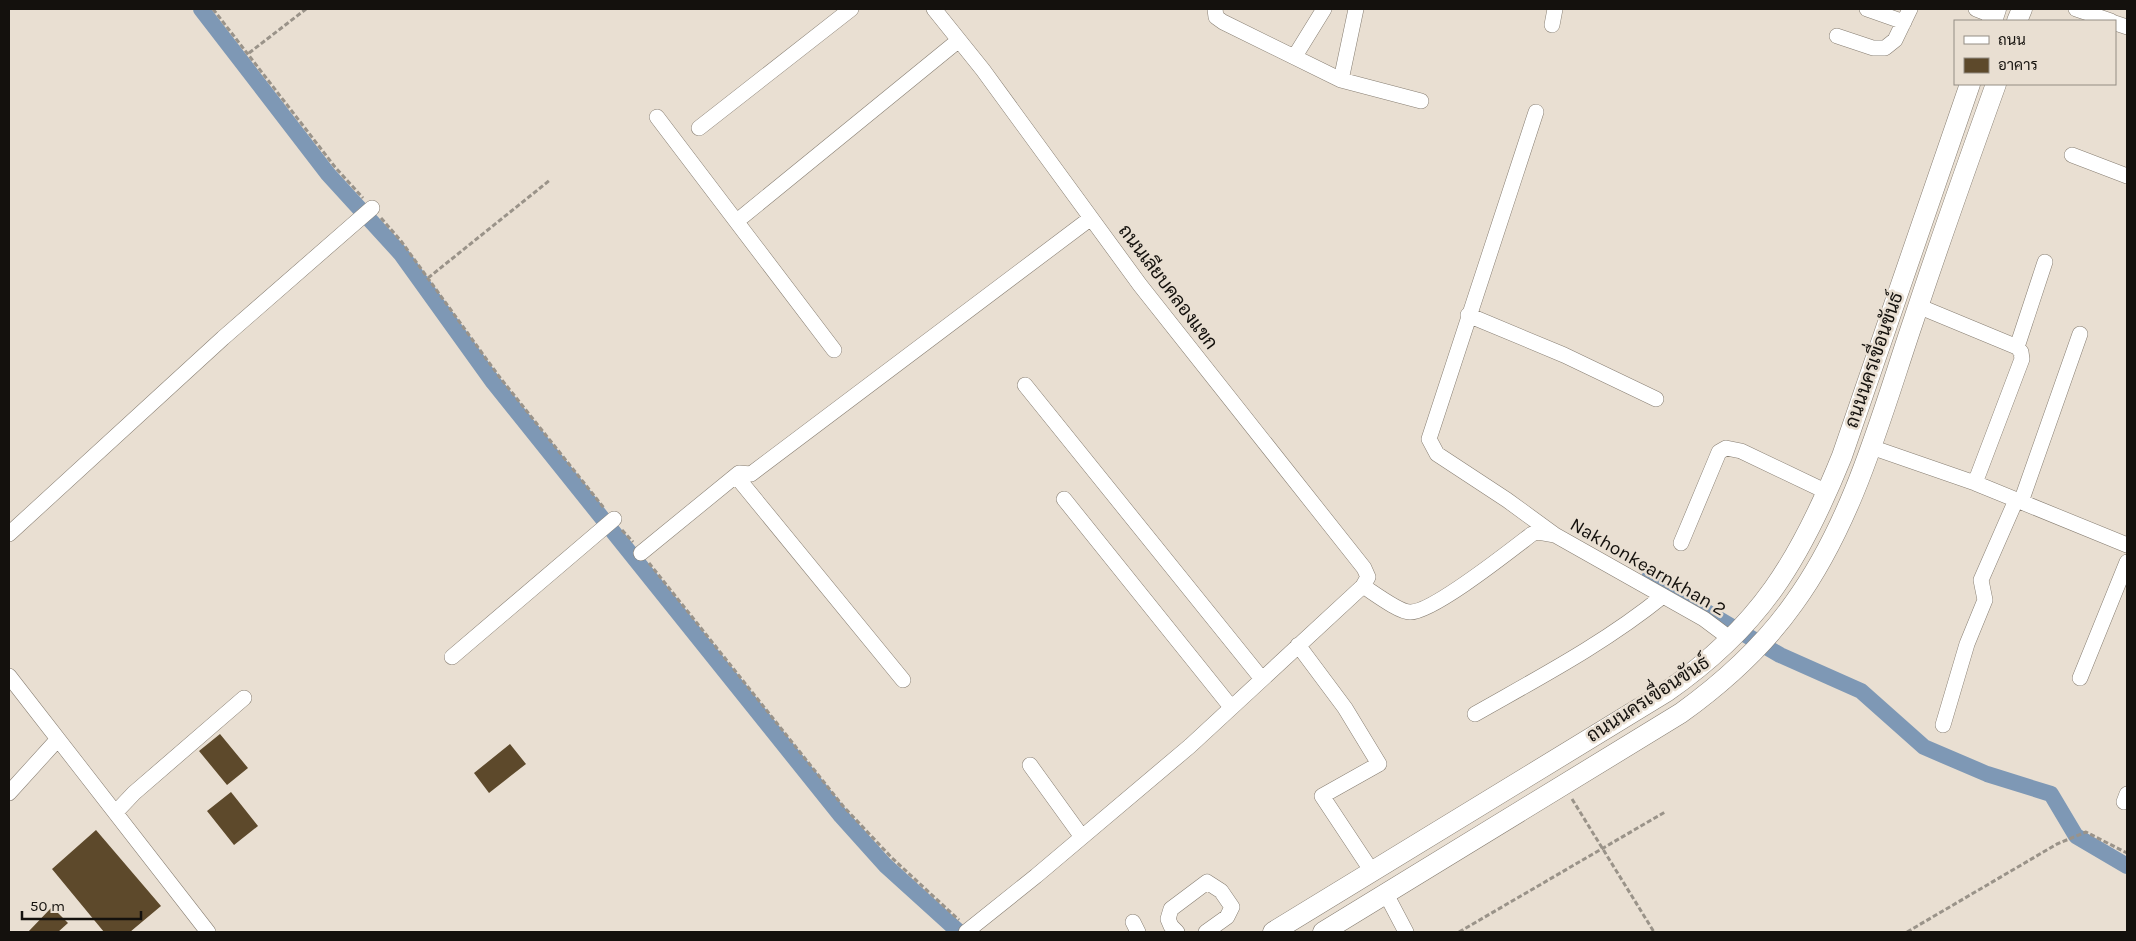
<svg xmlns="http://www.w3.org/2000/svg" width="2136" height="941" viewBox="0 0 2136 941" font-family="Karla,Sarabun,sans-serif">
<rect width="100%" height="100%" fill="#e9dfd2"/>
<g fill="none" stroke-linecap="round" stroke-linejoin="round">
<path stroke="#7e98b5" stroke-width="16" d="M201,9L328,174L401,254L493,382L841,816L885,865L959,932
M1649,578L1780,655L1861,691L1924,747L1987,774L2051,794L2076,836L2127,866"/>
</g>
<path fill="#5d492b" d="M220,734L248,768L227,785L199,751Z
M510,744L526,764L489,793L474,773Z
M231,792L258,826L234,845L207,811Z
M96,830L161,906L130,932H104L52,869Z
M52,907L68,923L58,932H28Z"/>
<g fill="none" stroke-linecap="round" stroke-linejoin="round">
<defs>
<path id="minor" d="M934,9L983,70L1140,285L1364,568L1368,577L1363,586L1190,746L1036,876L966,932
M1215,9L1216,17L1223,22L1341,80L1421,101
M1867,9L1904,22
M1976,9L1994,16
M2076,9L2111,21
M2115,23L2127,27
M1552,25L1555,9
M1837,36L1873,48H1885L1895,40L1910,9
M1295,56L1324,9
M1341,80L1356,9
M1536,112L1429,439L1437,454L1507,500L1555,535
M657,117L834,350
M699,128L851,9
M2072,155L2127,176
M737,221L959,40
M1918,306L2017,347L2021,352L2022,359L1975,483
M1468,315L1564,355L1656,399
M2017,347L2045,262
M1025,385L1262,679
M1871,447L1975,483L2127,545
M736,476L903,680
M1064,499L1231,707
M2021,502L2080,334
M9,534L223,338L372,208
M1681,543L1719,452L1726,448L1741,451L1827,492
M641,553L739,473L751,474L1091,218
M1363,586C1374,593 1399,612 1410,612C1432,613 1511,550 1532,534L1538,532L1555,535L1704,619L1732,640
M1298,645L1345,708L1379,764L1322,796L1371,870
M452,657L614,519
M9,676L208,932
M2080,678L2127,562
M1475,714C1540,677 1605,643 1663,596
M1943,725L1967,644L1985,600L1981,580L2016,500
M1030,765L1082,837
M9,793L58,739
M2124,802L2127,794
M116,812L134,793L244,698
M1386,894L1406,932
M1133,922L1138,932
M1177,932L1171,926L1168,919L1171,909L1207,882L1221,891L1232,907L1227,917L1206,932"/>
<path id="major" d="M1992,21L1996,9
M2017,21L2022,9
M1273,932L1666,692C1760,627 1800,560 1842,456L1970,84
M1323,932L1681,713C1724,682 1763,647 1794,603C1854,520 1881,416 1914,319C1940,240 1968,162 1996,84"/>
</defs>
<use href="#minor" stroke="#877e72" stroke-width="16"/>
<use href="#major" stroke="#877e72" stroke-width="21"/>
<path stroke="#9a9389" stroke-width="3" stroke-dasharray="5 2.5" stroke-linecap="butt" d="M213,9L335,167L363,198
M249,53L306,9
M381,218L401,241L498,375L604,508
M428,278L550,180
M622,530L633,542
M649,563L843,806L892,858L959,920
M1572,799L1654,932
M1459,932L1665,812
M1907,932L2057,844L2086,832L2127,853"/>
<use href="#minor" stroke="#fff" stroke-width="15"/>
<use href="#major" stroke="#fff" stroke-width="20"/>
</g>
<g text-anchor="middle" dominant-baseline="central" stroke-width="5" stroke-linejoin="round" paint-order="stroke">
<g font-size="19" fill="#14110d" stroke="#e9dfd2">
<text transform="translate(1168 287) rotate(53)">ถนนเลียบคลองแขก</text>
<text transform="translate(1874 360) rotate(-71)">ถนนนครเขื่อนขันธ์</text>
<text transform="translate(1648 567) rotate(30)">Nakhonkearnkhan 2</text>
<text transform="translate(1648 699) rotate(-33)">ถนนนครเขื่อนขันธ์</text>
</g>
</g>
<rect width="2136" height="941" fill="none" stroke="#14110d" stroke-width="20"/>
<rect x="1954" y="20" width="162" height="65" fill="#e9dfd2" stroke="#948d83"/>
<rect x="1964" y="36" width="25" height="8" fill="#ffffff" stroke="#948d83"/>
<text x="1998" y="45" font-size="15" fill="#14110d">ถนน</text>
<rect x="1964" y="58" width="25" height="15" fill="#5d492b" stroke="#948d83"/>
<text x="1998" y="70" font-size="15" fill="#14110d">อาคาร</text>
<path d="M22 911v8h119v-8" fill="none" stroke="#14110d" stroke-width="2.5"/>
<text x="30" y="911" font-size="15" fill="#14110d" stroke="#e9dfd2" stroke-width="4" paint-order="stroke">50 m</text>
</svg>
